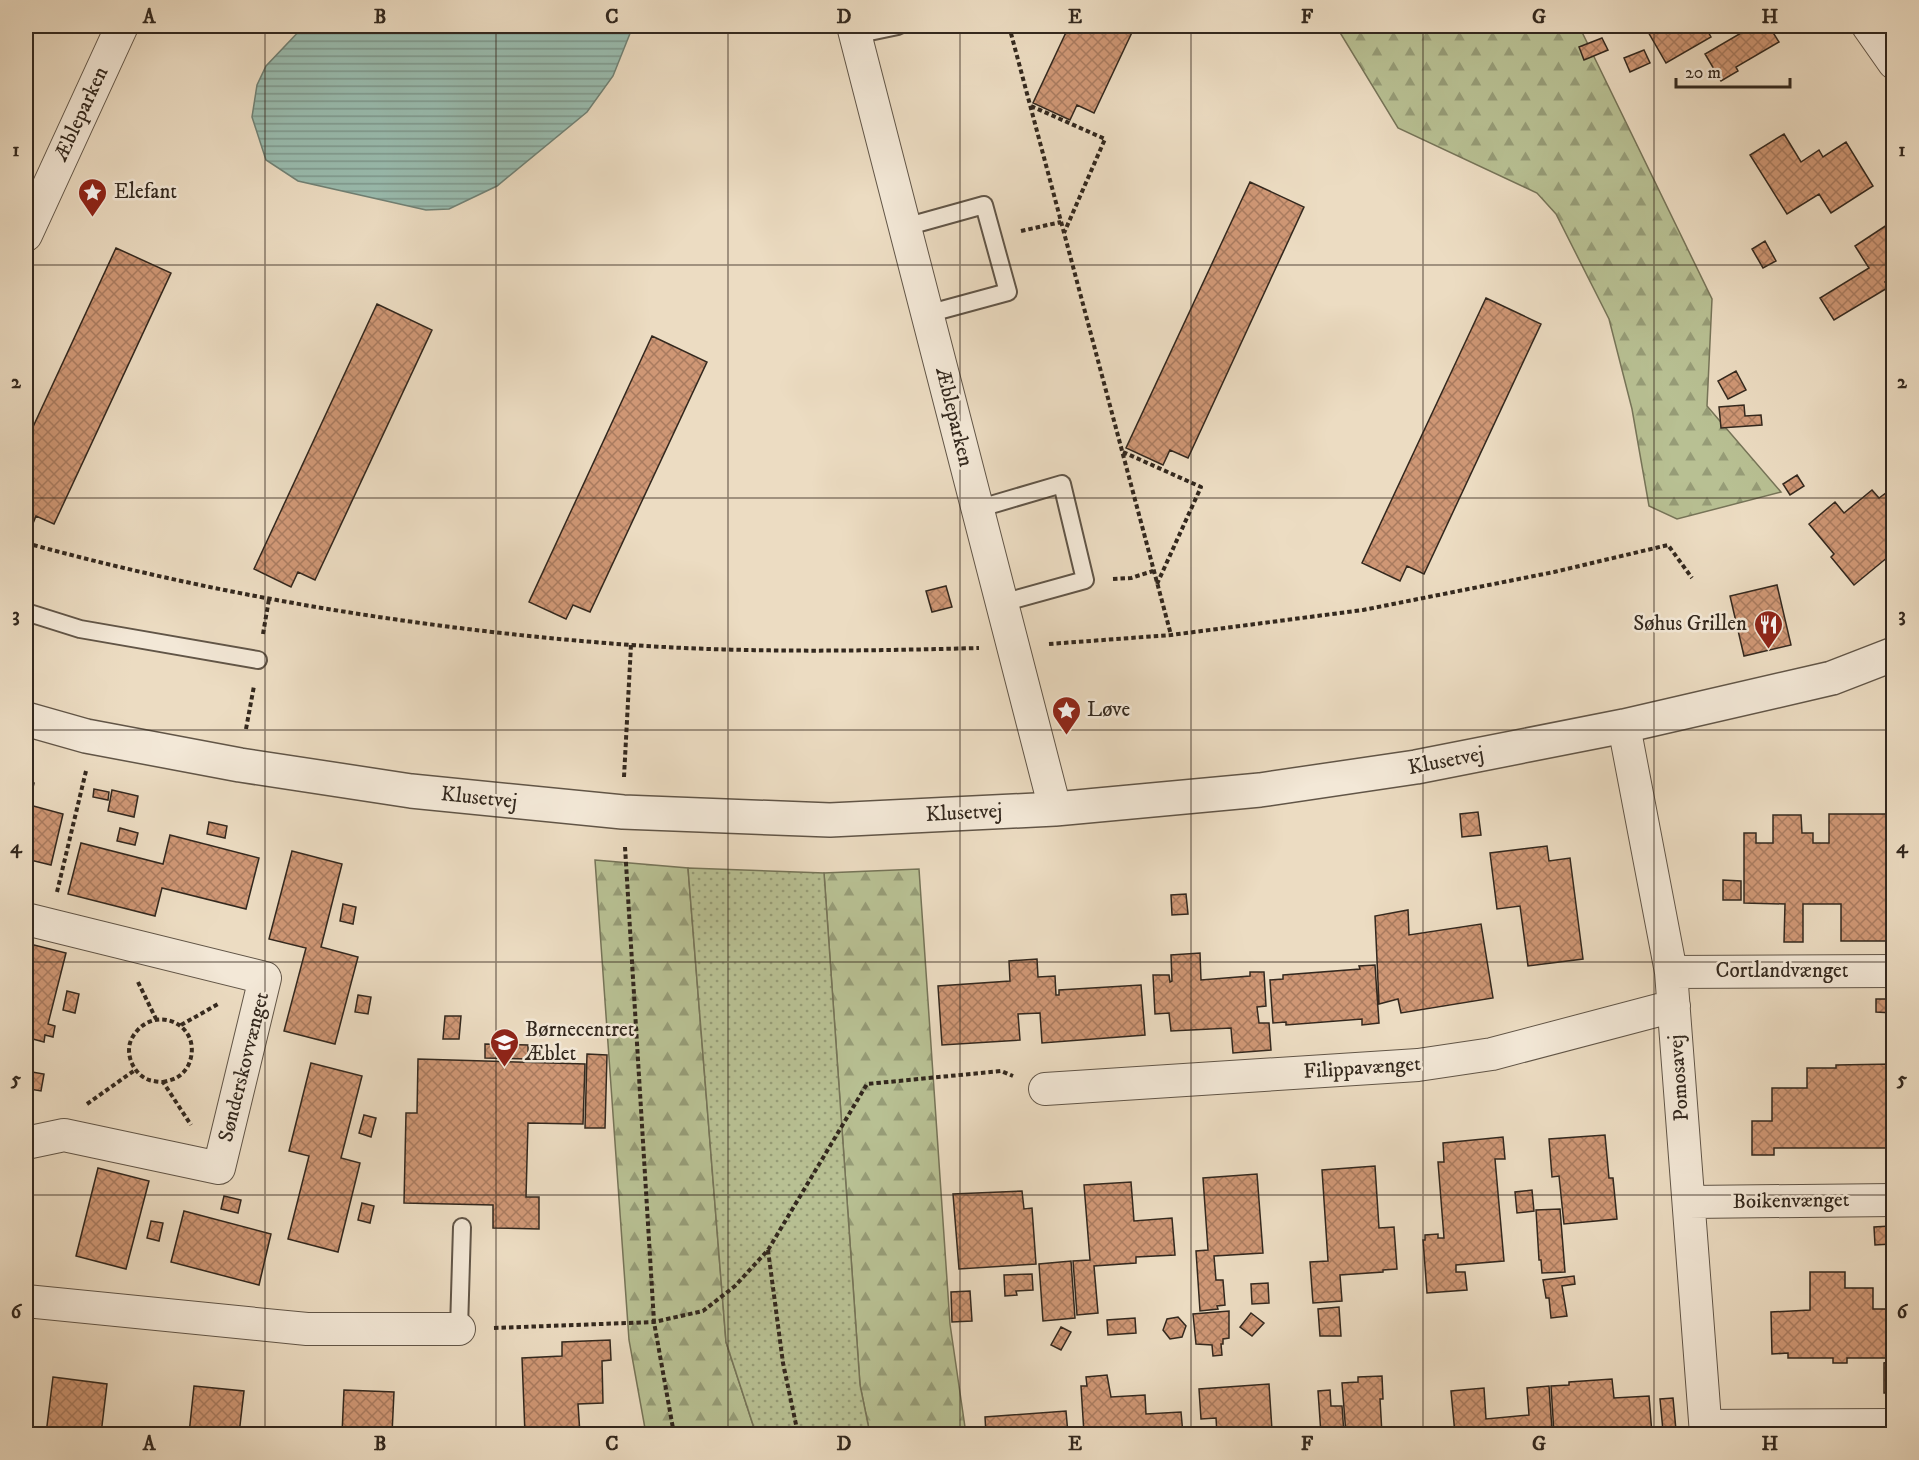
<svg xmlns="http://www.w3.org/2000/svg" width="1919" height="1460" viewBox="0 0 1919 1460" font-family="'IM FELL DW Pica',serif">
<defs>
<pattern id="forest-firs" width="22" height="20" patternUnits="userSpaceOnUse" patternTransform="scale(1.5)"><rect width="22" height="20" fill="#b8c093"/><path d="M5 1l3.5 6h-7zM16 11l3.5 6h-7z" fill="#969c77"/></pattern>
<pattern id="park-dots" width="8" height="8" patternUnits="userSpaceOnUse" patternTransform="scale(1.5)"><rect width="8" height="8" fill="#b8c093"/><path d="M2 2h.1M6 6h.1" fill="none" stroke="#969c77" stroke-width="1.8" stroke-linecap="round"/></pattern>
<pattern id="water-rules" width="6" height="5" patternUnits="userSpaceOnUse" patternTransform="scale(1.5)"><rect width="6" height="5" fill="#99bcaf"/><path d="M0 2.5h6" fill="none" stroke="#7d998e"/></pattern>
<pattern id="building-cross-hatch" width="8" height="8" patternUnits="userSpaceOnUse" patternTransform="scale(1.5)"><rect width="8" height="8" fill="#cf9775"/><path d="M0 0l8 8M0 8l8-8" fill="none" stroke="#a97b5f"/></pattern>
</defs>
<rect width="100%" height="100%" fill="#ecdcc2"/>
<filter id="stains"><feTurbulence type="fractalNoise" baseFrequency=".00333" numOctaves="4"/><feColorMatrix values="0 0 0 0 .2 0 0 0 0 .09 0 0 0 0 .02 0 0 0 .5 -.17"/></filter>
<radialGradient id="worn" r=".72"><stop offset=".6" stop-color="#630" stop-opacity="0"/><stop offset="1" stop-color="#630" stop-opacity=".3"/></radialGradient>
<path fill="url(#forest-firs)" stroke="#767458" stroke-width="1.5" d="M1336,26H1579L1712,299L1707,406L1781,492L1677,519L1649,506L1632,409L1609,319L1556,214L1537,193L1398,128Z
M595,860L688,868L726,1342L756,1434H646L629,1340Z
M919,869L950,1324L966,1434H870L860,1385L824,873Z"/>
<path fill="url(#park-dots)" stroke="#767458" stroke-width="1.5" d="M688,868L824,873L860,1385L870,1434H756L726,1342Z"/>
<path fill="url(#water-rules)" stroke="#708175" stroke-width="1.5" d="M304,26H633L613,76L587,112L497,186L449,209L426,210L298,181L266,160L252,117L257,85L266,66Z"/>
<path fill="url(#building-cross-hatch)" stroke="#33281e" stroke-width="1.5" d="M1069,26H1135L1094,113L1077,105L1070,120L1033,103Z
M1655,26H1715L1707,30L1711,37L1666,63L1647,30Z
M1753,26H1769L1779,42L1736,67L1738,71L1721,81L1705,54Z
M1602,38L1608,50L1584,60L1579,47Z
M1644,50L1650,63L1630,72L1624,58Z
M1784,134L1801,162L1819,150L1823,157L1846,142L1873,186L1831,213L1819,194L1787,214L1750,155Z
M1250,182L1304,207L1188,458L1170,450L1163,465L1126,448Z
M1893,221L1894,277L1885,282L1889,287L1834,320L1820,298L1869,268L1855,246Z
M1765,241L1776,261L1763,268L1752,249Z
M116,248L171,273L54,524L36,516L30,531L26,529V442Z
M1486,298L1541,324L1424,574L1407,566L1400,581L1362,563Z
M377,304L432,330L315,580L298,572L291,587L254,569Z
M652,336L707,362L590,612L573,605L566,619L529,602Z
M1736,371L1746,390L1728,399L1718,381Z
M1744,405L1745,416L1761,415L1762,425L1721,428L1719,407Z
M1797,475L1804,486L1790,495L1783,484Z
M1872,490L1879,498L1890,490L1894,494V552L1854,585L1831,557L1834,554L1809,524L1835,502L1844,513Z
M1777,585L1791,645L1744,656L1730,596Z
M946,586L952,607L932,612L926,591Z
M1890,749H1894V773H1891Z
M26,781L34,783L31,796L26,795Z
M94,789L109,792L108,800L93,797Z
M112,790L138,796L134,817L108,811Z
M26,804L63,814L51,865L26,859Z
M1478,812L1481,835L1462,837L1460,814Z
M1829,814H1894V941H1841V904H1803V942H1784L1785,904L1744,903V833H1756V843H1773V815H1801L1802,833H1813V843H1829Z
M209,822L227,826L225,838L207,834Z
M120,828L138,833L135,845L117,841Z
M170,835L259,858L246,909L162,888L155,916L68,894L81,843L163,864Z
M1547,846L1549,861L1570,858L1583,959L1528,966L1520,906L1497,909L1490,853Z
M292,851L342,864L321,947L358,957L335,1044L284,1031L306,948L269,939Z
M1723,880L1741,881V900H1723Z
M1186,894L1188,914L1172,915L1171,895Z
M343,904L356,907L353,924L340,921Z
M1408,910L1409,935L1481,924L1493,998L1401,1013L1398,999L1379,1004L1375,916Z
M26,943L66,953L48,1024L55,1026L53,1037L45,1035L44,1042L29,1038L26,1054Z
M1200,953L1201,980L1250,976V972H1264L1266,1006L1257,1007L1259,1023H1269L1271,1050L1233,1053L1231,1028L1171,1031L1169,1013L1155,1014L1153,975H1169L1170,982L1172,981L1171,955Z
M1037,959L1038,977L1055,976L1056,995H1059V990L1141,985L1145,1035L1042,1043L1040,1013L1018,1014L1020,1040L942,1045L938,986L1010,981L1009,961Z
M1375,965L1379,1023L1362,1025V1019L1286,1025V1022L1273,1023L1270,980L1283,979V975L1360,969L1359,966Z
M67,991L79,994L75,1013L63,1010Z
M358,995L371,997L368,1014L355,1012Z
M1876,999H1893V1013L1876,1012Z
M445,1016H461L459,1039H443Z
M485,1044L528,1045V1059L485,1058Z
M587,1054L607,1055L605,1128H585Z
M418,1059L585,1064L583,1124L528,1123L526,1197H539V1229L493,1228V1205L404,1203L406,1113H417Z
M311,1063L362,1076L341,1158L360,1163L338,1252L288,1239L309,1156L289,1151Z
M1894,1064V1148H1774V1155H1752V1121H1772V1088H1807V1068H1836V1065Z
M32,1072L44,1074L41,1091L29,1089Z
M364,1115L376,1118L371,1137L359,1133Z
M1605,1135L1609,1178H1613L1617,1219L1564,1224L1559,1176L1552,1177L1549,1139Z
M1503,1137L1505,1159H1495L1504,1261L1456,1265V1272H1465L1467,1290L1427,1293L1423,1240H1425V1235L1438,1234V1238H1444L1438,1162H1444L1443,1143Z
M1375,1166L1379,1228L1394,1227L1397,1269L1383,1270V1272L1340,1275L1342,1301L1313,1303L1310,1262L1328,1261L1322,1170Z
M98,1168L149,1181L126,1269L76,1256Z
M1257,1174L1263,1253L1214,1256L1216,1280H1223L1225,1305L1217,1306L1218,1309L1200,1311L1196,1251L1208,1250L1203,1178Z
M1131,1182L1134,1221L1172,1218L1175,1255L1136,1257V1263L1094,1266L1098,1313L1077,1315L1073,1261L1090,1260L1084,1185Z
M1532,1190L1534,1211L1517,1213L1515,1192Z
M1022,1191L1024,1209L1032,1208L1036,1264L959,1269L953,1194Z
M224,1196L241,1200L238,1213L221,1209Z
M362,1203L374,1206L370,1223L358,1220Z
M1560,1209L1565,1272L1542,1273L1541,1260H1539L1536,1210Z
M184,1211L271,1234L259,1285L171,1262Z
M151,1221L163,1223L159,1241L147,1238Z
M1890,1226L1891,1244L1875,1245L1874,1227Z
M1071,1261L1075,1318L1043,1321L1039,1264Z
M1810,1272H1845V1288H1873V1309H1894V1393H1884V1363L1890,1362V1358H1847V1363H1833V1358H1788V1353L1772,1354L1771,1312L1810,1310Z
M1032,1274L1033,1290L1016,1291L1017,1295L1005,1296L1004,1275Z
M1574,1276L1575,1284L1562,1286L1567,1316L1551,1318L1549,1298H1546L1543,1280Z
M1268,1283L1269,1303L1252,1304L1251,1284Z
M970,1291L972,1321L952,1322L951,1292Z
M1339,1307L1341,1336H1320L1318,1309Z
M1229,1311V1338L1223,1339V1344H1221L1222,1355L1213,1356L1212,1345L1196,1344L1193,1314Z
M1251,1313L1264,1323L1252,1336L1240,1327Z
M1178,1317L1186,1326L1182,1337L1170,1339L1163,1330L1167,1319Z
M1135,1318L1136,1333L1108,1335L1107,1320Z
M1061,1327L1071,1332L1061,1350L1051,1345Z
M610,1340L611,1360L602,1361L603,1403L578,1404L580,1434H525L522,1358L562,1356V1342Z
M1107,1375L1111,1397L1145,1395L1146,1414L1181,1412L1183,1434H1084L1081,1386H1087L1086,1377Z
M1382,1376L1383,1399H1380L1382,1434H1346L1342,1383L1358,1382V1377Z
M53,1377L107,1384L101,1434H46Z
M1612,1379L1614,1398L1649,1396L1652,1434H1554L1551,1386L1569,1385V1382Z
M1269,1384L1272,1430L1304,1428V1434H1217L1216,1418L1201,1419L1199,1389Z
M194,1386L244,1391L239,1434H189Z
M1549,1386L1552,1430L1535,1431V1434H1455L1451,1391L1484,1388L1486,1419L1529,1415L1527,1388Z
M344,1390L394,1392L392,1434H342Z
M1330,1390L1331,1406H1342L1344,1434H1321L1318,1391Z
M1673,1398L1676,1430L1663,1431L1660,1399Z
M1066,1411L1068,1434H986L985,1417Z
M1428,1431V1434H1391Z"/>
<g fill="none" stroke-linecap="round" stroke-linejoin="round">
<defs>
<path id="service" d="M855,35L898,26
M905,227L984,205L1008,292L927,314
M977,509L1062,484L1085,580L1002,603
M26,612L80,629L258,660
M459,1329L462,1227"/>
<path id="minor" d="M853,26L1055,809
M1868,26L1894,63
M26,235L122,26
M1624,726L1671,972L1706,1434
M26,919L265,978L219,1168L64,1135L26,1143
M1671,972L1894,971
M1045,1089L1418,1065L1492,1054L1674,1006
M1689,1202L1894,1200
M26,1301L307,1329H459
M1706,1426L1894,1425"/>
<path id="tertiary" d="M26,719L86,736L240,765L411,791L623,812L830,820L1055,809L1260,790L1416,767L1624,726L1832,678L1894,654"/>
</defs>
<use href="#service" stroke="#615547" stroke-width="20"/>
<use href="#minor" stroke="#615547" stroke-width="34"/>
<use href="#tertiary" stroke="#615547" stroke-width="36"/>
<path stroke="#33281e" stroke-width="4" stroke-dasharray="4.5 3" stroke-linecap="butt" d="M1009,26L1171,635
M1031,106L1105,139L1064,233
M1021,231L1061,222
M1123,452L1201,487L1157,584
M26,543C223,597 427,630 631,645C747,653 863,651 979,648
M1113,579L1131,578L1153,571
M263,634L269,599
M1049,644L1171,635L1363,610L1554,572L1668,545L1692,578
M246,729L254,686
M624,777L631,645
M625,847L654,1322L674,1434
M57,892L86,771
M138,982L156,1019
M181,1025L220,1003
M163,1082C167,1081 172,1080 176,1078C182,1075 188,1068 190,1061C202,1023 152,1002 132,1038C124,1053 133,1074 149,1080C153,1081 158,1082 163,1082L191,1125
M87,1104L135,1070
M768,1250L783,1363L798,1434
M494,1328L654,1322L703,1311L735,1286L768,1250L867,1084L1001,1071L1013,1076"/>
<use href="#service" stroke="#f3e8d7" stroke-width="16"/>
<use href="#minor" stroke="#f3e8d7" stroke-width="32"/>
<use href="#tertiary" stroke="#f3e8d7" stroke-width="33"/>
</g>
<path fill="none" stroke="#33281e" stroke-width="1.5" stroke-opacity="0.55" d="M265,26V1434M496,26V1434M728,26V1434M960,26V1434M1191,26V1434M1423,26V1434M1654,26V1434M26,265H1894M26,498H1894M26,730H1894M26,962H1894M26,1195H1894"/>
<defs>
<symbol id="sight-pin" viewBox="-11 -11 22 30"><path d="M0 17L-7.5 6A9.5 9.5 0 1 1 7.5 6Z" fill="#8f2418" stroke="#f3e8d7"/><path d="M0-6L1.8-2.2L6-1.7L2.9 1.2L3.7 5.4L0 3.3L-3.7 5.4L-2.9 1.2L-6-1.7L-1.8-2.2Z" fill="#fff"/></symbol>
<symbol id="restaurant-pin" viewBox="-11 -11 22 30"><path d="M0 17L-7.5 6A9.5 9.5 0 1 1 7.5 6Z" fill="#8f2418" stroke="#f3e8d7"/><path d="M-5-6h1v4h1v-4h1v4h1v-4h1v5L-1.5 .5V6h-2V.5L-5-1ZM5-6V6H3V1.5H1.5Q1.5-4 5-6Z" fill="#fff"/></symbol>
<symbol id="school-pin" viewBox="-11 -11 22 30"><path d="M0 17L-7.5 6A9.5 9.5 0 1 1 7.5 6Z" fill="#8f2418" stroke="#f3e8d7"/><path d="M0-5L7-2L0 1L-7-2ZM-4 1L0 2.5L4 1V4Q0 6-4 4Z" fill="#fff"/></symbol>
</defs>
<g fill-rule="evenodd">
<use href="#sight-pin" x="76" y="176" width="33" height="45"/>
<use href="#restaurant-pin" x="1752" y="608" width="33" height="45"/>
<use href="#sight-pin" x="1050" y="694" width="33" height="45"/>
<use href="#school-pin" x="488" y="1026" width="33" height="45"/>
</g>
<g text-anchor="middle" dominant-baseline="central" stroke-width="5" stroke-linejoin="round" paint-order="stroke">
<g font-size="21" fill="#33281e" stroke="#f3e8d7">
<text transform="translate(81 114) rotate(-65)">Æbleparken</text>
<text transform="translate(954 417) rotate(76)">Æbleparken</text>
<text transform="translate(1446 761) rotate(-11)">Klusetvej</text>
<text transform="translate(479 798) rotate(6)">Klusetvej</text>
<text transform="translate(964 813) rotate(-3)">Klusetvej</text>
<text x="1782" y="971">Cortlandvænget</text>
<text transform="translate(244 1067) rotate(-76)">Sønderskovvænget</text>
<text transform="translate(1362 1068) rotate(-4)">Filippavænget</text>
<text transform="translate(1679 1078) rotate(-94)">Pomosavej</text>
<text transform="translate(1791 1201) rotate(-1)">Boikenvænget</text>
</g>
<g font-size="21" fill="#33281e" stroke="#f3e8d7" text-anchor="start">
<text x="114" y="192">Elefant</text>
<text x="1747" y="624" text-anchor="end">Søhus Grillen</text>
<text x="1087" y="710">Løve</text>
<text x="525" y="1030">Børnecentret<tspan x="525" dy="24">Æblet</tspan></text>
</g>
</g>
<rect width="1919" height="1460" fill="none" stroke="#ecdcc2" stroke-width="66"/>
<path d="M1676 78v9h114v-9" fill="none" stroke="#33281e" stroke-width="3"/>
<text x="1685" y="78" font-size="18" fill="#33281e" stroke="#f3e8d7" stroke-width="4.5" paint-order="stroke">20 m</text>
<rect x="33" y="33" width="1853" height="1394" fill="none" stroke="#33281e" stroke-width="2"/>
<g font-size="20" text-anchor="middle" font-weight="bold" fill="#33281e">
<text x="149" y="23">A</text>
<text x="380" y="23">B</text>
<text x="612" y="23">C</text>
<text x="844" y="23">D</text>
<text x="1075" y="23">E</text>
<text x="1307" y="23">F</text>
<text x="1539" y="23">G</text>
<text x="1770" y="23">H</text>
<text x="16" y="156">1</text>
<text x="1902" y="156">1</text>
<text x="16" y="388">2</text>
<text x="1902" y="388">2</text>
<text x="16" y="621">3</text>
<text x="1902" y="621">3</text>
<text x="16" y="853">4</text>
<text x="1902" y="853">4</text>
<text x="16" y="1085">5</text>
<text x="1902" y="1085">5</text>
<text x="16" y="1318">6</text>
<text x="1902" y="1318">6</text>
<text x="149" y="1450">A</text>
<text x="380" y="1450">B</text>
<text x="612" y="1450">C</text>
<text x="844" y="1450">D</text>
<text x="1075" y="1450">E</text>
<text x="1307" y="1450">F</text>
<text x="1539" y="1450">G</text>
<text x="1770" y="1450">H</text>
</g>
<rect width="100%" height="100%" filter="url(#stains)"/>
<rect width="100%" height="100%" fill="url(#worn)"/>
</svg>
